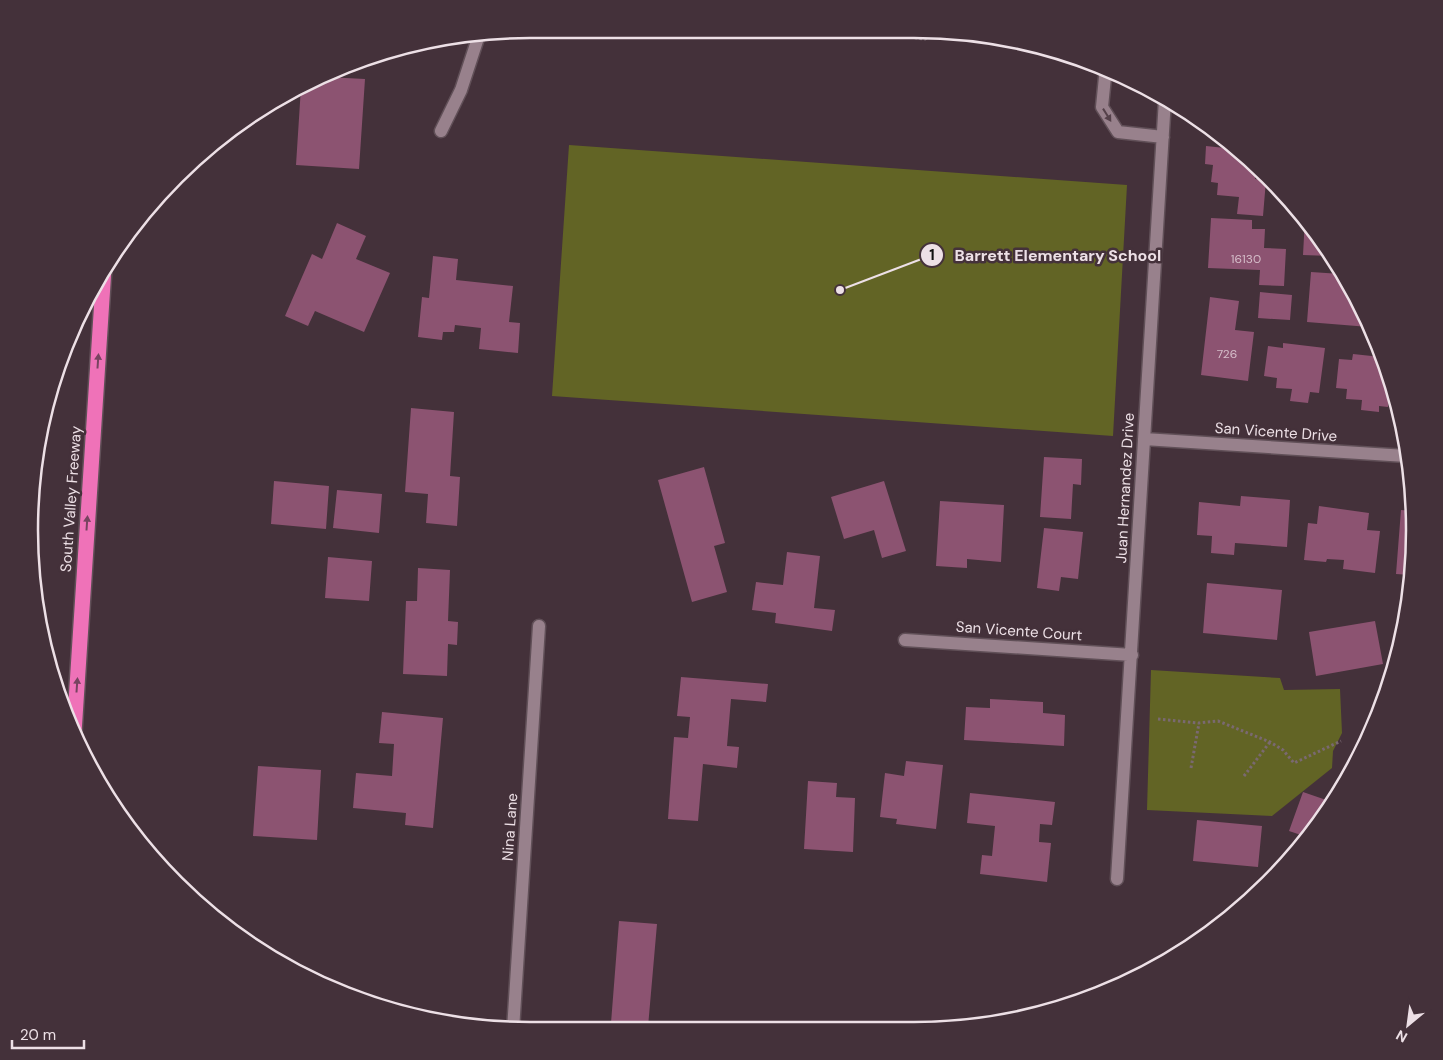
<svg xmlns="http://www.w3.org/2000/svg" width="1443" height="1060" viewBox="0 0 1443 1060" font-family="'DM Sans',sans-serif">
<rect width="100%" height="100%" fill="#44313a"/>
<path fill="#626425" d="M569,145L1127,185L1113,436L552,396Z
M1151,670L1280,678L1284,690L1340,689L1342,733L1333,751L1332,768L1272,816L1147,810Z"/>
<path fill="#8c5371" d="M326,77L365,79L359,169L296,165L301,87Z
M1206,146L1235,149L1256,166L1255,179L1266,180L1263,216L1237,214L1239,197L1217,195L1218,183L1211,182L1213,165L1205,164Z
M1211,218L1252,220V229H1265L1264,248L1286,249L1284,286L1259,285L1260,270L1208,268Z
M1305,218L1311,225L1330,256L1303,255Z
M337,223L366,236L356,259L390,273L364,332L315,311L308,326L285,316L312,254L322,259Z
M433,256L458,259L456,280L513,286L509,322L520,323L518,353L479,349L481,328L455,325L454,332H443L442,340L418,337L422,297L429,298Z
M1311,272L1341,274L1363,309L1369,327L1307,322Z
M1260,292L1292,295L1290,320L1258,318Z
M1210,297L1239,301L1235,330L1254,332L1248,381L1201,375Z
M1283,343L1325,348L1319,393L1310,392L1308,403L1290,401L1292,389L1276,388L1277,378L1264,376L1268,346L1283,348Z
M1353,354L1381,357L1390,381L1388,407L1379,406V412L1361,410L1362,400L1346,399L1347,389L1336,388L1339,359L1352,360Z
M411,408L454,412L450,476L460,477L457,526L426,523L428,494L405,492Z
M1044,457L1082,459L1081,485L1073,484L1071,519L1040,517Z
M704,467L725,543L714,546L727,592L692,602L658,480Z
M274,481L329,486L326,529L271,524Z
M884,481L906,551L882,558L874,530L844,539L831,497Z
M337,490L382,494L379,533L333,528Z
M1241,496L1290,500L1287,547L1235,543L1234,555L1211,553L1212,536L1197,535L1199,502L1240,506Z
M940,501L1004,505L1001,562L967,559V568L936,566Z
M1319,506L1369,513L1367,530L1380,531L1375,573L1343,569L1344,560L1327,559L1326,562L1304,560L1308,523L1317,524Z
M1401,510L1413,511L1411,575L1396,574Z
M1044,528L1083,532L1078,579L1061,577L1059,591L1037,588Z
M787,552L820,556L814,608L835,610L832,631L775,623L776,613L752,610L756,582L783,585Z
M328,557L372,561L369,601L325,598Z
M418,568L450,570L448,621L458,622L457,645L448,644L447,676L403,674L406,601H417Z
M1207,583L1282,590L1277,640L1203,633Z
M1375,621L1383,664L1316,676L1309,632Z
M681,677L768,684L766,702L731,699L727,746L739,747L737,768L703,764L698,821L668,819L674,737L688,738L690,717L677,716Z
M990,699L1043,702V713L1065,715L1064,746L964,740L966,707L990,708Z
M382,712L443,718L433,828L405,825L406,813L353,808L356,773L392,776L394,744L379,743Z
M906,761L943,765L936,829L896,824L897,819L880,817L885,773L904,776Z
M258,766L321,770L317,840L253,836Z
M808,781L837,783L836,797L855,798L853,852L804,849Z
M1303,792L1332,802L1307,837L1289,831Z
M970,793L1055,802L1052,825L1040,824L1039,842L1051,843L1047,882L980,874L982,855L992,856L995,826L967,823Z
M1197,820L1262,826L1258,867L1193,861Z
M619,921L657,924L648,1027L611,1023Z"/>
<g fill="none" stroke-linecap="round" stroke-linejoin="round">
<defs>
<path id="minor" d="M1106,67L1102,107L1118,132L1163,137
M441,131L461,90L479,35
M1144,439L1406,456
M905,640L1132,655
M1117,879L1165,99
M513,1030L539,626"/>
<path id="highway" d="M74,733L104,268"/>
</defs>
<use href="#minor" stroke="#615058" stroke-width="15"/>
<use href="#highway" stroke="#615058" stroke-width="18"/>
<path stroke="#7a6971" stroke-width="3" stroke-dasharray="2.5 2.5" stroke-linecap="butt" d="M845,30L925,39L941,30
M925,38L926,30
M1158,719L1199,723L1218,721L1270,742L1283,750L1294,763L1341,741
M1191,768L1199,723
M1244,776L1270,742"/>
<use href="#minor" stroke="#98818c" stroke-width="12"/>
<use href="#highway" stroke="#ef72b8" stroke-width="15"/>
</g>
<defs><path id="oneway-solid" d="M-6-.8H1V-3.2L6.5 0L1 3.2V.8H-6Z" transform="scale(1.25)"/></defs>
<use fill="#55414a" href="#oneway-solid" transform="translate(1107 115) rotate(58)"/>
<g fill="#774460">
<use href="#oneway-solid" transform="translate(98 361) rotate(-86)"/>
<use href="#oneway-solid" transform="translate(87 523) rotate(-86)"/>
<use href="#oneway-solid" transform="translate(77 685) rotate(-86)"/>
</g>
<g text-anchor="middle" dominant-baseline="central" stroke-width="5" stroke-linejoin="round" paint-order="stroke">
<g font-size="12" fill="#d5bdc9">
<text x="1246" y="259">16130</text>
<text x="1227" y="354">726</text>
</g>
<g font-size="15" fill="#ede0e6" stroke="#44313a">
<text transform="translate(1276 432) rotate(4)">San Vicente Drive</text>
<text transform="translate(1125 488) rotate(-87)">Juan Hernandez Drive</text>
<text transform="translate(71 499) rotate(-86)">South Valley Freeway</text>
<text transform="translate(1019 631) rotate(4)">San Vicente Court</text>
<text transform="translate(510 827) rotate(-86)">Nina Lane</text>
</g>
</g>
<path d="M0 0H1443V1060H0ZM530 38H914A492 492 0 0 1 1406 530V530A492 492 0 0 1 914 1022H530A492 492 0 0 1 38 530V530A492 492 0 0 1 530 38Z" fill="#44313a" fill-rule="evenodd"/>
<path fill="none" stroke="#ede0e6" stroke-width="2.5" d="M530 38H914A492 492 0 0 1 1406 530V530A492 492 0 0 1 914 1022H530A492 492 0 0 1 38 530V530A492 492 0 0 1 530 38Z"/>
<path fill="none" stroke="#ede0e6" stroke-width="2" d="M840 290L932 255"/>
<g fill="#ede0e6" stroke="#44313a" stroke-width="2">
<circle cx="840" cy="290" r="5"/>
<circle cx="932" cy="255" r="12"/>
</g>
<g font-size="15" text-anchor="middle" font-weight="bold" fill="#111">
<text x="932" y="260">1</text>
</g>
<g font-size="16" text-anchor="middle" font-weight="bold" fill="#ede0e6" stroke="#44313a" stroke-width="5" stroke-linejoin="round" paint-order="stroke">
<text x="1058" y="261">Barrett Elementary School</text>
</g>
<g transform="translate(1408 1025) rotate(209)" stroke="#44313a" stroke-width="4" paint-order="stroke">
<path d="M0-4L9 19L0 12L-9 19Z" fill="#ede0e6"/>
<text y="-8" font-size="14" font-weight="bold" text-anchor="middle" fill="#ede0e6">N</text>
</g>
<path d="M12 1040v8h72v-8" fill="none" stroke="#ede0e6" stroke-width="2.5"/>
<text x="20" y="1040" font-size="15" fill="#ede0e6" stroke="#44313a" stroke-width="4" paint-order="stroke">20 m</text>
</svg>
